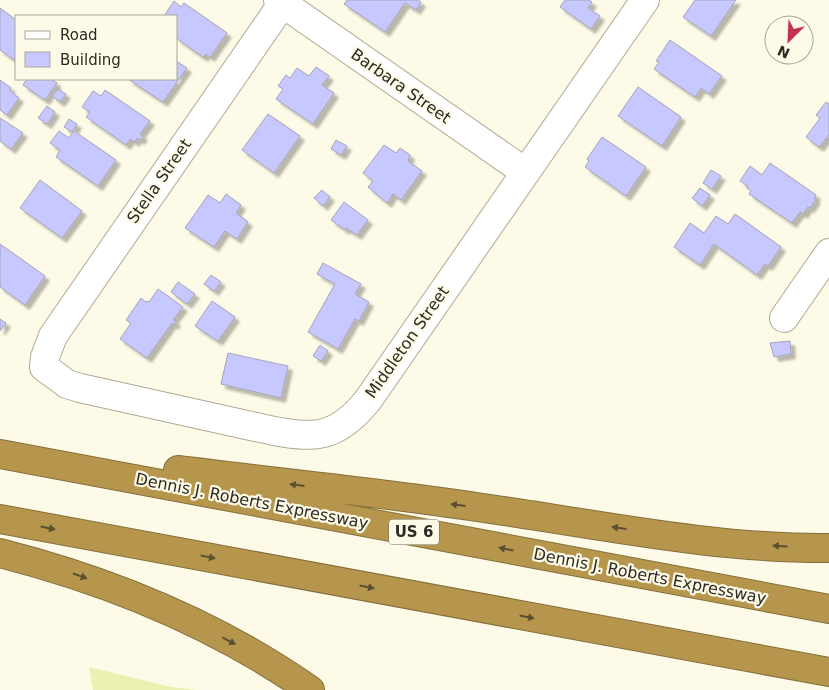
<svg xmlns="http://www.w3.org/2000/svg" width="829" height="690" viewBox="0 0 829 690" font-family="'DejaVu Sans',sans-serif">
<defs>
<filter id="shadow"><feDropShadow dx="4.5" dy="4.5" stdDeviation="1" flood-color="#0004"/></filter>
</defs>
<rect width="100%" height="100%" fill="#fefae8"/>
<path fill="#ecf1b1" d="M89,667L171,687L196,690H93Z"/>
<path fill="#c6c8ff" stroke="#a3a4b9" filter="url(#shadow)" d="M347,0H418L421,2L416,10L405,3L385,32L344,4Z
M565,0H589L592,2L588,8L600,16L591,29L560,7Z
M695,0H736L711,36L683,17Z
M174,1L181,7L184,3L227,33L210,57L206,54L203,57L176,38V16H164Z
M0,8L16,20V61L0,50Z
M670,40L722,76L709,94L701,88L695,97L654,69L659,62L656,61Z
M176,61L187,68L163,102L128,79H176Z
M316,67L329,76L322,85L334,93L313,124L276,99L283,89L278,86L286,75L290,78L297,68L309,76Z
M27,79H51L57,83L45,100L23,85Z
M0,80L11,88L9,90L19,98L7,115L0,110Z
M638,87L681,117L662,146L618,116Z
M58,89L66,94L60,102L52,96Z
M105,90L150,121L140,134L143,136L140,140L137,138L135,142L130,139L126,145L86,117L90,112L82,107L93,91L101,96Z
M826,102L829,104V135L819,147L806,137L820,118L816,115Z
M47,106L55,112L47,124L38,118Z
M268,114L300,136L274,173L242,150Z
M0,118L23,133L11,149L0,141Z
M69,119L77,124L72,132L64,127Z
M59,131L69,138L74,131L116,160L98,186L56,157L60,150L50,143Z
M602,137L646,167L626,196L585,167L589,161L587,159Z
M336,140L347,146L341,155L331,149Z
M384,145L396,153L400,148L410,155L408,161L422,171L401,200L393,194L387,203L368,187L373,181L363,173Z
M770,163L816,195L814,198L816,199L810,208L808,207L803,214L800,212L792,223L749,194L751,191L747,188L748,186L740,181L750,166L762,175Z
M711,170L721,176L712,189L703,183Z
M40,180L82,211L62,238L20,208Z
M700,188L710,195L702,206L692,198Z
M322,190L330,197L323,206L314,198Z
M226,194L241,205L236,213L248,222L237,239L225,231L214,247L185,228L208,195L220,203Z
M344,202L368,220L357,235L346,228L345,230L331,220Z
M735,214L781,247L768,266L765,264L757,275L714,244L700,265L674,247L690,223L704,233L716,216L728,224Z
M0,244L45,276L25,305L0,287Z
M323,263L361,284L355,294L369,302L359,321L355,319L338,349L308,332L335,284L317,274Z
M211,275L221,282L214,291L204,284Z
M178,282L195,294L187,304L171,292Z
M158,289L183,307L173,320L176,322L174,325L172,323L147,358L120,339L131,323L126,320L141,298L146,302L147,301L149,302Z
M212,301L235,317L218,341L195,326Z
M0,319L6,323L0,331Z
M790,341L791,354L774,357L770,343Z
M320,345L328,351L321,361L313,356Z
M228,353L288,366L281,398L221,384Z"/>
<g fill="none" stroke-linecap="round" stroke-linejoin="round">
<defs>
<path id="minor" d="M278,0L525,172
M285,0L53,336L45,357L44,367L67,384L80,388C131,399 182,411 233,422C257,427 296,438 319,434C339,431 356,415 368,400L645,0
M784,318L829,253"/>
<path id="highway" d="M0,454L829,609
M178,470C282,483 387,493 490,509C602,525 716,549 829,548
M0,519L829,672
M0,553C110,581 217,625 310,690"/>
</defs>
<use href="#minor" stroke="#afaa95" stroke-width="30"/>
<use href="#highway" stroke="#85703d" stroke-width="30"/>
<use href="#minor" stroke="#fff" stroke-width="28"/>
<use href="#highway" stroke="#b5964c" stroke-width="28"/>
</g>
<defs><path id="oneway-solid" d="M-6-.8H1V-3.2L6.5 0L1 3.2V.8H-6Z" transform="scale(1.25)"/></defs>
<g fill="#5c5031">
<use href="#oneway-solid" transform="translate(297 485) rotate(-173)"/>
<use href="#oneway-solid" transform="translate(458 505) rotate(-173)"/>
<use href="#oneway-solid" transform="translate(48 528) rotate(11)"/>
<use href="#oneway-solid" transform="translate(619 528) rotate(-172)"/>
<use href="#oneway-solid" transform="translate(780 546) rotate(-177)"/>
<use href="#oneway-solid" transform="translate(506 549) rotate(-169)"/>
<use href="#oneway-solid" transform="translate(208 557) rotate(11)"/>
<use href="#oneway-solid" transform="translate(80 576) rotate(19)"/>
<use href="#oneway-solid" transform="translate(367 587) rotate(11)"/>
<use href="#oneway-solid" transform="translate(527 617) rotate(11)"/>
<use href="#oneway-solid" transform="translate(229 641) rotate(28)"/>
</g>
<g text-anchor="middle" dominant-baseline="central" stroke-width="4.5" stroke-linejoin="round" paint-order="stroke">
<rect fill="#fefae8" stroke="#6b685d" stroke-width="1" x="389" y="519.5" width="50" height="25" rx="4"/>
<g font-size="15" font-weight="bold" fill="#2c2a22">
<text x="414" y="532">US 6</text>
</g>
<g font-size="16" fill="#2c2a22" stroke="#fefae8">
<text transform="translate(401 86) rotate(35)">Barbara Street</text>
<text transform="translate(159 181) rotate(-55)">Stella Street</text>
<text transform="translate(407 342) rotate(-55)">Middleton Street</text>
<text transform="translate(252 501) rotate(11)">Dennis J. Roberts Expressway</text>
<text transform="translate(650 576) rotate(11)">Dennis J. Roberts Expressway</text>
</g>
</g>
<rect x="15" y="15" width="162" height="65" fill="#fefae8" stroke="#aaa799"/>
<rect x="25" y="31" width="25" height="8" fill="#ffffff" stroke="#aaa799"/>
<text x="60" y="40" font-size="15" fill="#2c2a22">Road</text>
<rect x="25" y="52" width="25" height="15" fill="#c6c8ff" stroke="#aaa799"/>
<text x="60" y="65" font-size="15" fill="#2c2a22">Building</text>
<g transform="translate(789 40) rotate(204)"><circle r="24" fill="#fefae8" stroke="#aaa799"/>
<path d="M0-4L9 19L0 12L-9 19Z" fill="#c2324e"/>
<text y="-8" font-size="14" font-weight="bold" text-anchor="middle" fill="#2c2a22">N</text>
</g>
</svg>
